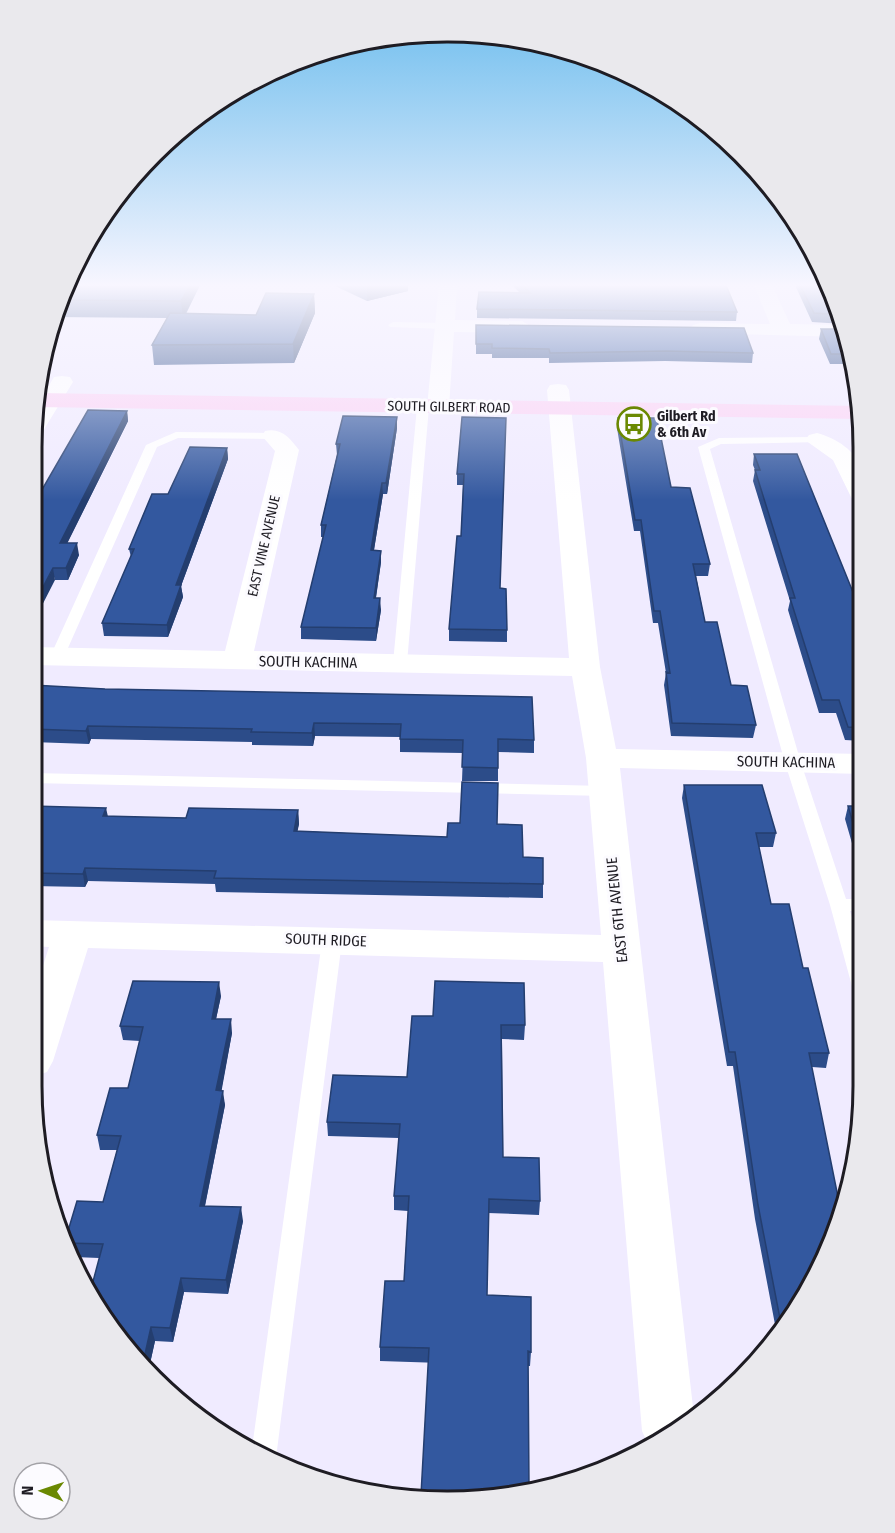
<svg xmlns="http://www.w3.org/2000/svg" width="895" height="1533" viewBox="0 0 895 1533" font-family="'Fira Sans Condensed',sans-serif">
<rect width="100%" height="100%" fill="#f0ebff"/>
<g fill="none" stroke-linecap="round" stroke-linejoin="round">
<path fill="#fff" fill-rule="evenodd" d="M393,322L445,323L450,326L445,329L390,327L388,325Z
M423,404L429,407L407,663L400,667L393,663L417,407Z
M176,432L273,433L279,436L273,439L178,438L157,447L64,657L57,661L52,660L50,657L146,445Z
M817,437L821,438V442L721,444L710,449L801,763L846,899H863V911H850L863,954V997L856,995L853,990L830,905L785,763L698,447L719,438Z
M32,773L605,786L613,791L605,796L32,783Z
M332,934L339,936L342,941L276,1458L252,1448L322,941L325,936Z"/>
<path fill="#fff" fill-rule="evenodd" d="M439,285H457L455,320L522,321L532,327L522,333L454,332L449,407L446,412H430L427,407Z
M754,285H772L790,324L844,325L846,337L693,333L690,329L693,325L700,323L770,324Z
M62,376L70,377L73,382L40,436L32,438L35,409L54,377Z
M558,384L566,385L569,390L600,667L616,749L863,754V774L620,768L694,1416L648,1444L642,1431L603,962L88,948L53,1061L47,1072L32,1077V1000L49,947L32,946V920L601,935L586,758L572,676L32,665V647L225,651L275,451L262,436L265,431C281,427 290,438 299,450L254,651L569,658L547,390L550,385Z
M817,433C836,438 857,451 862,471C865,481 863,494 863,504L854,502L851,497L833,460L805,440L809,435Z"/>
<path fill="#fbd3f5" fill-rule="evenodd" d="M38,393L860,406L862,419L36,407Z"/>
</g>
<path fill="#2c4c89" d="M68,285H200L186,314L256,315L314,294L315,313L294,363L154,365L152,345L167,318L53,317L54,313Z
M333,285H408V291L367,301Z
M512,285H726L737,312L736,321L477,318V309L520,293Z
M795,285H828L842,314L844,324L812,322Z
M476,325L753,353L752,363L665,361L549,363V358H492V354H476Z
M821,329H844L852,364H830L819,339Z
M127,411L128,421L67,543L79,555L68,580H55L32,507Z
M397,417V428L387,494H383L374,550L381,562L376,598L381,610L376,641L301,639V627L323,537H321V525L337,455L336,444Z
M462,417L500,588L507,630V642L449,641V629L461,536L463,485H457V474Z
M618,418L671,487L710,564L708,576H696L705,622L731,685L756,725L753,738L671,736L664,685L666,673L658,623H653L640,531H634L617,428Z
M227,448L228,459L181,586L183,597L168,637L104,636L102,623L131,557L129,549L168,494Z
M754,454L863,617V741L845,740L836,713H819L788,610L790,601L753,481L755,470L753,465Z
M32,685L105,689L534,740V753L498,752V781H462L463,753L400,752V737L315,736L313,746L252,745V742L91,739L89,744L32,742Z
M684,785L776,833L773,847H759L771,904L803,968L829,1053L826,1068L812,1067L794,1316L777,1335L755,1219L733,1066H727L682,798Z
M32,806L108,817L186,818L298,810L299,824L297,831L447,837L497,824L543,884V898L216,892L215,884L88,881L85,887L32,886Z
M848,806H863V857H856L845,819Z
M221,996L216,1019L232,1033L221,1091L225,1105L205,1206L243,1221L228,1294L184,1292L173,1342L155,1341L149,1368L117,1338L99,1258L74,1257L65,1241L103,1202L117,1150H100L97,1135L128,1088L140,1041L123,1040L120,1026Z
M433,1016L525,1025L524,1040L502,1039L503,1157L540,1201L539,1215L488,1213L487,1295L531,1352L530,1366L380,1361V1347L404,1281L408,1211L394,1210V1196L399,1138L328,1136L327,1122L407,1077Z"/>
<path fill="#243e6f" d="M190,285H200L183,318L181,301Z
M367,285H408V291L367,301Z
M314,294L315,313L294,363L293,344Z
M127,411L128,421L62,554L60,543Z
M397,417V428L387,494L386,483Z
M227,448L228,459L181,586L183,597L168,637L167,625L176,585Z
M382,483L383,494L372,562L371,550Z
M77,543L79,555L68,580L66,568Z
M381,551V562L374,610V598Z
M53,568L55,580L32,625V608Z
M380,598L381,610L376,641V628Z
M314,723L315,736L313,746L312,733Z
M88,726L91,739L89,744L86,731Z
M106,808L109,821L103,816Z
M298,810L299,824L295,844L294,831Z
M85,868L88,881L85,887L83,874Z
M219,982L221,996L213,1033L212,1019Z
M231,1019L232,1033L219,1105L216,1090Z
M223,1091L225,1105L202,1220L200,1206Z
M241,1207L243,1221L228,1294L226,1280Z
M181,1278L184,1292L173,1342L170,1328Z
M151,1327L155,1341L149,1368L143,1363Z"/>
<path fill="#33589f" stroke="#243e6f" stroke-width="1.5" d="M68,285H190L181,301L60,300Z
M522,285H726L737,312L477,309L479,292L530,293Z
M800,285H828L842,315L814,313Z
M266,293L314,294L293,344L152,345L170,313L256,315Z
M476,325L744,328L753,353L666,351L550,353L549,349L492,348V344H476Z
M821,329H844L850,354H831Z
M88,410L127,411L60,543H77L66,568H53L32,608V507Z
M343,416L397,417L386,483H382L371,550L381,551L374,598H380L376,628L301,627L326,525H321L340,444H336Z
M462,417L506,418L500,588L506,589L507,630L449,629L457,536H461L464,474H457Z
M618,418H657L671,487L690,488L710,564H693L705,622H717L731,685L747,686L756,725L672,723L666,672L670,673L660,611H654L641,520H635Z
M190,447L227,448L176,585H181L167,625L102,623L134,549H129L152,494H168Z
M754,454H797L863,617V728L848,727L839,700H822L790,598H795L755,470H760Z
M32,685L105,689L532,697L534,740L498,739V768L462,767L463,740L400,739L401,724L314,723L312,733L251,732L252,729L88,726L86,731L32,729Z
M462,782L498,783L497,824L522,825L523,857L543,858V884L214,878L216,871L85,868L83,874L32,873V806L106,808L103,816L186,818L189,808L298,810L294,831L447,837L448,823H460Z
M684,785H762L776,833H756L771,904H789L803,968H808L829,1053H809L842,1217L794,1316L782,1329L758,1205L735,1052H729Z
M848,806H863V844H859Z
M133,981L219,982L212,1019H231L216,1090L223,1091L200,1206L241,1207L226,1280L181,1278L170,1328L151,1327L143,1363L117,1338L91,1289L103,1244L66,1243L65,1241L77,1201L103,1202L121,1136L97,1135L110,1088H128L143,1027L120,1026Z
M435,981L524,983L525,1025H501L503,1157L539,1158L540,1201L489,1199L487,1295L531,1297V1352L528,1351L529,1488L474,1501L421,1495L429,1348L380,1347L385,1281H404L409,1196H394L400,1124L327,1122L333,1075L407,1077L412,1016H433Z"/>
<linearGradient id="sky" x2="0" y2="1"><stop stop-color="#6bbced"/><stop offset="0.57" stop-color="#f8f6ff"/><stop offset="1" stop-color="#f8f6ff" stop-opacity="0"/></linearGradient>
<rect width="895" height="500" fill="url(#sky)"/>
<defs>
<symbol id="bus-ring" viewBox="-11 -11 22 22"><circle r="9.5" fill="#fcfbff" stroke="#6a8802" stroke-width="1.5"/><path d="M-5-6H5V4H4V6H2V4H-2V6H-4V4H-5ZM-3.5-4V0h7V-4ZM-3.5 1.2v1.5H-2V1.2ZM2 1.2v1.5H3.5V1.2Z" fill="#6a8802"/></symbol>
</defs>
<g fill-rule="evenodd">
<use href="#bus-ring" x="615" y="405" width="38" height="38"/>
</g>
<g text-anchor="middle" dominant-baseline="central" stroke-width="6" stroke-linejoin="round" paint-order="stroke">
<g font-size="14" fill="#1e1c23" stroke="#fcfbff">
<text transform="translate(449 407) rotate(1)">SOUTH GILBERT ROAD</text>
<text transform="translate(264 546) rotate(-77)">EAST VINE AVENUE</text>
</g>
<g font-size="14" font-weight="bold" fill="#1e1c23" stroke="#fcfbff" text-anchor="start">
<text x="657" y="416">Gilbert Rd<tspan x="657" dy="16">&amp; 6th Av</tspan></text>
</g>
<g font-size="15" fill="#1e1c23" stroke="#fcfbff">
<text transform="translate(308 662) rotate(1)">SOUTH KACHINA</text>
<text transform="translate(786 762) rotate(1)">SOUTH KACHINA</text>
<text transform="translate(617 910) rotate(-96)">EAST 6TH AVENUE</text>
<text transform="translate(326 940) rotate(2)">SOUTH RIDGE</text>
</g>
</g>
<path d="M0 0H895V1533H0ZM447 42H448A405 405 0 0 1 853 447V1086A405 405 0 0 1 448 1491H447A405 405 0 0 1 42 1086V447A405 405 0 0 1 447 42Z" fill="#eae9ed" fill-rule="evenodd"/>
<path fill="none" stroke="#1e1c23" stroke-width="3" d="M447 42H448A405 405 0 0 1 853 447V1086A405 405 0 0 1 448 1491H447A405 405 0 0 1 42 1086V447A405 405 0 0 1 447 42Z"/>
<g transform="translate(42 1491) rotate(272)"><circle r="28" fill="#fcfbff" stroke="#a3a2a7" stroke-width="1.5"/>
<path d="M0-4.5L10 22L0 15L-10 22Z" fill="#6a8802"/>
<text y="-9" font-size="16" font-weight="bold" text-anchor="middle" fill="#1e1c23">N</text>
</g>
</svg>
